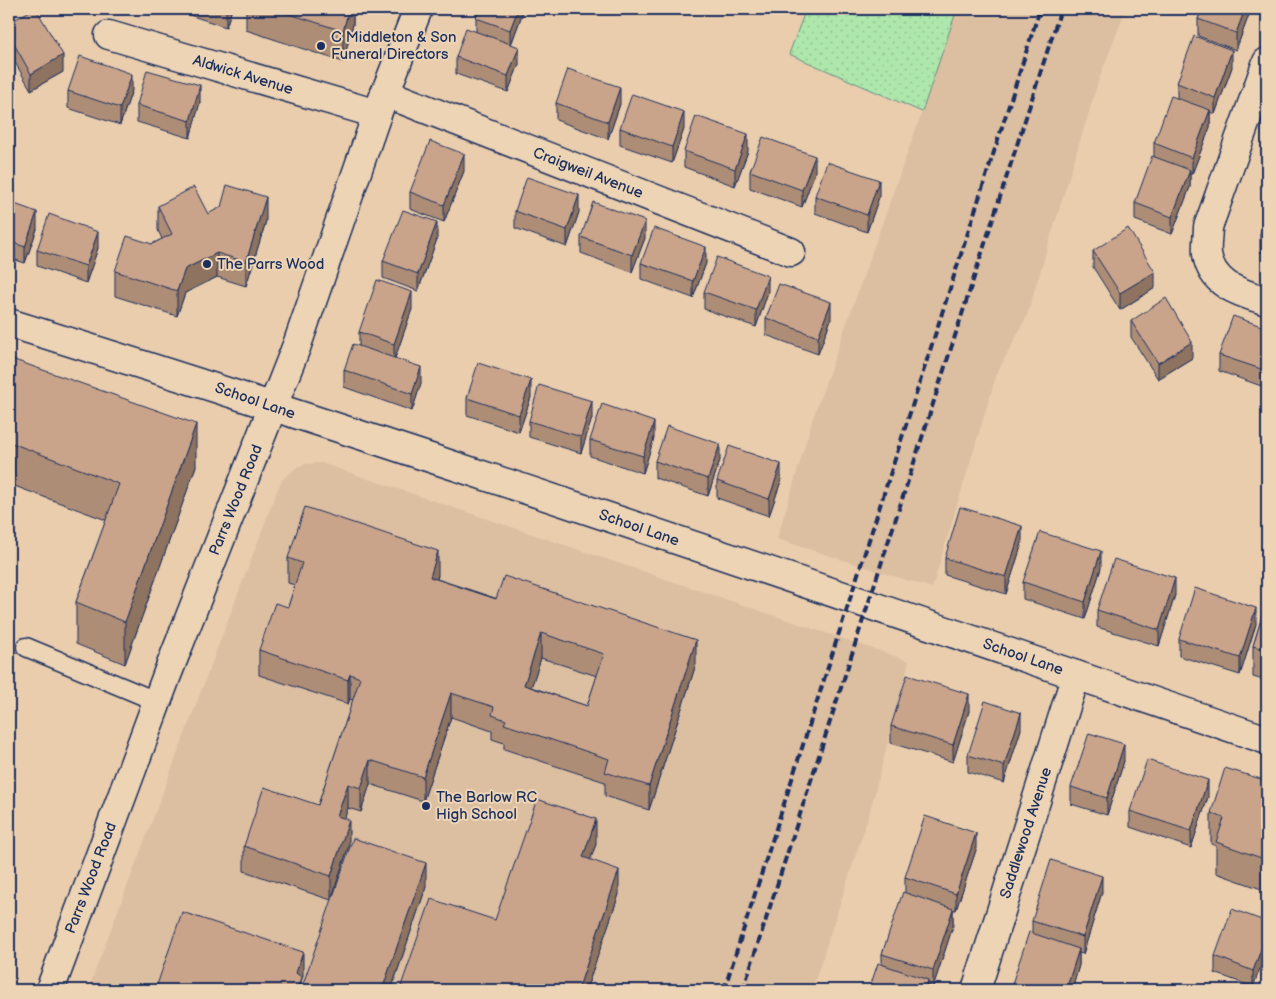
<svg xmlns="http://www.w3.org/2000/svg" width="1276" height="999" viewBox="0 0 1276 999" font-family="'Balsamiq Sans',sans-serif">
<defs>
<pattern id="park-dots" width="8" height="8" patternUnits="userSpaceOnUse" patternTransform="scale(1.25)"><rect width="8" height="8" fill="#aee7ab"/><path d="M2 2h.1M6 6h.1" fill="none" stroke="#95c696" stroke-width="1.8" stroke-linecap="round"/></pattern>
</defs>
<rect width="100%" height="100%" fill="#eacdad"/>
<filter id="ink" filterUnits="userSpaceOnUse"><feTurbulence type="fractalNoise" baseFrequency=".02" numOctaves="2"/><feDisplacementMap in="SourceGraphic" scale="10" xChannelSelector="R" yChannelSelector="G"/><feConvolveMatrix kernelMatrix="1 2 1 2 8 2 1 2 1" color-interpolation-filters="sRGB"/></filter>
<g filter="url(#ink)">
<path fill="#dcbea1" d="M957,9H1126L1099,79L1026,318L997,373L932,588L777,539L813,418L922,112Z
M321,463L909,661L870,811L812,990H88L277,491L282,480L297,467L305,464Z"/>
<path fill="url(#park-dots)" stroke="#648b84" d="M806,9H957L922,112L789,54Z"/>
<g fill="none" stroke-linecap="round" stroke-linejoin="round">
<defs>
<path id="lane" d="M26,647L158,702"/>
<path id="street" d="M109,35L377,114
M1267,62L1208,227C1208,235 1206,245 1207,254C1212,286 1241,293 1267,301
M385,93L791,252
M976,990L1076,675"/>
<path id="secondary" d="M9,323C431,454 849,598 1267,740
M50,990L167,675L297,345L377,114L418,9"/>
</defs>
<use href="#lane" stroke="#1b2f5e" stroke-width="21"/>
<use href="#street" stroke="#1b2f5e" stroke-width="31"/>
<use href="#secondary" stroke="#1b2f5e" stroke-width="31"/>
<use href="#lane" stroke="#edd4b5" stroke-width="18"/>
<use href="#street" stroke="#edd4b5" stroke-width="28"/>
<use href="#secondary" stroke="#edd4b5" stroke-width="28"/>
<path stroke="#1b2f5e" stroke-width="4" stroke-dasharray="8 4" stroke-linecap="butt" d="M724,990L1040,9
M743,990L1061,9"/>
</g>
<path fill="#ae8d77" stroke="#1b2f5e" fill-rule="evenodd" d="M174,9H232L226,27L174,10Z
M246,9H353V24L343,62L246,30Z
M479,9H524L511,45L519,64L508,92L456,74V57L476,32V18Z
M1202,9H1251L1236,50L1198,36V19Z
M9,23L63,72L31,90L9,52Z
M1232,67L1215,114L1210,112V127L1192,174H1190V187L1172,234L1135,220V203L1154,157V143L1177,98V83Z
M132,90L120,125L68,108V91Z
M200,102L190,138L137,122V105Z
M556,103L620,104L608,139L556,120Z
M620,128L684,129L672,163L620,145Z
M684,151H748L735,186L684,167Z
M464,171L444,222L410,209V192Z
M750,171L815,172L802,207L750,188Z
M815,196L879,197L867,232L815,213Z
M9,202L37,229L25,263L9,258Z
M158,206L208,214L266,221L246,286L217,277L185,293L177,316L115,296V271L152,244L162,239L158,230Z
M515,211L579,212L567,247L515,228Z
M1267,213V254L1260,252V235Z
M581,237L645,238L632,272L581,253Z
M437,239L418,291L383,278V261Z
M98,248L86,283L37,266V250Z
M1093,251L1155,288L1120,310L1093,267Z
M641,263H706L693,298L641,279Z
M704,292H768L756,327L704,309Z
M412,309L395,358L421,383L412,411L344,387V370L359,346V332Z
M766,318L831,319L818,354L766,335Z
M1131,321L1192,358L1158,379L1131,337Z
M1267,328V388L1219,371V355Z
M9,358L196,466L125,664L76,644V602L106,520L9,484Z
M531,397L519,432L467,415V398Z
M592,418L581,453L529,437V421Z
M654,438L643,473L590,456V440Z
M720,460L708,496L655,478V461Z
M717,481H781L769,516L717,498Z
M1022,543L1006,594L945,575V558Z
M288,558L438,575L437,579L696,664L649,810L605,796V782L504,749V743L492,739V731L451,717L423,801L370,784L361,812L348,808L344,819L349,845L331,900L244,871V846L318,805L353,700L350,699L348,704L259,675V650L288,607L295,585L288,583ZM541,658L597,676L587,706L531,687Z
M1101,568L1085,619L1023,599V582Z
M1175,595L1159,646L1097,627V610Z
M1267,600V681L1253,677V646Z
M1256,624L1240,675L1179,656V639Z
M969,711L953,762L891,743V726Z
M1021,729L1004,783L968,772V755Z
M1124,761L1107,815L1071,804V787Z
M1267,781V891L1216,873V846L1211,844V813Z
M1208,797L1191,848L1130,827V811Z
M596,844L590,859L619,894L586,990H401V986L495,920Z
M976,850L956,910H953V926L933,987L928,985V990L882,965V954L905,893V877Z
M426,887L391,990H157V985L303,976L301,981V989Z
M1102,892L1083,954L1079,953V965L1072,990H1010L1032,934V921Z
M1267,922L1253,987L1215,973V956Z"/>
<path fill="#8d7361" stroke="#1b2f5e" d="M227,9H232L226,27V10Z
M349,9H353V24L343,62V31Z
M518,9H524L510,47V30Z
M1245,9H1251L1236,50V33Z
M519,47V64L508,92V76Z
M1232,50V67L1215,114V98Z
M63,55V72L31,90V74Z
M132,74V90L120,125V108Z
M200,85V102L190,138V121Z
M620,87V104L608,139V122Z
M1210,110V127L1192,174V158Z
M684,112V129L672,163V147Z
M748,134V151L735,186V169Z
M464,154V171L444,222V205Z
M815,156V172L802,207V190Z
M1190,170V187L1172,234V217Z
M879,180V197L867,232V215Z
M579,195V212L567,247V230Z
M266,197V221L246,286V262Z
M37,212V229L25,263V247Z
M645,221V238L632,272V255Z
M437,222V239L418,291V274Z
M98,232V248L86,283V266Z
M706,247V263L693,298V281Z
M217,253V277L185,293L177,316V291L185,269Z
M1155,272V288L1120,310V293Z
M768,276V292L756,327V310Z
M412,292V309L394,361V344Z
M831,302V319L818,354V337Z
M1192,342V358L1158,379V363Z
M421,367V383L412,411V394Z
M531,380V397L519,432V415Z
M592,401V418L581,453V437Z
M654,422V438L643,473V456Z
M196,424V466L125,664V622Z
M720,444V460L708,496V479Z
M781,464V481L769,516V499Z
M1022,526V543L1006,594V577Z
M438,551V575L430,601V577Z
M1101,551V568L1085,619V602Z
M1175,578V595L1159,646V630Z
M1256,608V624L1240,675V658Z
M541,633V658L524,709V685Z
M696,640V664L649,810V786Z
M350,674V699L348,704V680Z
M451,693V717L423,801V777Z
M969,694V711L953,762V745Z
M1021,713V729L1004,783V766Z
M1124,744V761L1107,815V798Z
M370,760V784L361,812V788Z
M1208,780V797L1191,848V831Z
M348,784V808L337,841V816Z
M596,819V844L583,881V857Z
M349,820V845L331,900V876Z
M976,833V850L956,910V894Z
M426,863V887L391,990H382Z
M619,870V894L586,990H578Z
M1102,876V892L1083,954V937Z
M953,909V926L933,987V970Z
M1267,933V950L1253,987V971Z
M1079,949V965L1072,990H1066Z
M303,952V976L301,981V990H296V973Z
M928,980V990H925Z"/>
<path fill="#caa48a" stroke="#1b2f5e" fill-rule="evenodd" d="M33,9H36L63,55L31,74L9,35V23Z
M274,9H349L343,31Z
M479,9H518L510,30L476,18Z
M1202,9H1245L1236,33L1198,19Z
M466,28L519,47L508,76L456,57Z
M1194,36L1232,50L1215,98L1177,83Z
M80,56L132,74L120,108L68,91Z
M568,69L620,87L608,122L556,103Z
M147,70L200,85L190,121L137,105Z
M632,94L684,112L672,147L620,128Z
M1171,96L1210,110L1192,158L1154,143Z
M696,116L748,134L735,169L684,151Z
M763,137L815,156L802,190L750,171Z
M430,141L464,154L444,205L410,192Z
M1152,156L1190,170L1172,217L1135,203Z
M827,162L879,180L867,215L815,196Z
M527,177L579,195L567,230L515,211Z
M227,185L266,197L246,262L217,253L185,269L177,291L115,271L127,236L152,244L172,234L158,206L194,187L208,214L221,207Z
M9,202L37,212L25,247L9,241Z
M593,202L645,221L632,255L581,237Z
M403,210L437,222L418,274L383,261Z
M1267,213V237L1260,235Z
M49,214L98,232L86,266L37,250Z
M654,228L706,247L693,281L641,263Z
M1128,228L1155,272L1120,293L1093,251Z
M717,257L768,276L756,310L704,292Z
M377,280L412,292L394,344L359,332Z
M779,284L831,302L818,337L766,318Z
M1166,298L1192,342L1158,363L1131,321Z
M1233,316L1267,328V371L1219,355Z
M353,344L421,367L412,394L344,370Z
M9,358L196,424L125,622L76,602L119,484L9,442Z
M478,363L531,380L519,415L467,398Z
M539,385L592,401L581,437L529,421Z
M602,404L654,422L643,456L590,440Z
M667,426L720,444L708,479L655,461Z
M729,446L781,464L769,499L717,481Z
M305,507L438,551L430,577L496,599L504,576L696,640L649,786L605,772L609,759L504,724L506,720L492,715L494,707L451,693L423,777L370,760L361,788L348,784L337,816L349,820L331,876L244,846L264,787L318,805L360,678L350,674L348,680L259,650L275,603L288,607L302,563L288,558ZM541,633L604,654L587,706L524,685Z
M960,507L1022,526L1006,577L945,558Z
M1040,532L1101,551L1085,602L1023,582Z
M1114,559L1175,578L1159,630L1097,610Z
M1195,588L1256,608L1240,658L1179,639Z
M1267,600V650L1253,646Z
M907,675L969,694L953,745L891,726Z
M985,701L1021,713L1004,766L968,755Z
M1089,733L1124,744L1107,798L1071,787Z
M1147,760L1208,780L1191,831L1130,811Z
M1225,768L1267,781V860L1216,842L1224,818L1211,813Z
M537,799L596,819L583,857L619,870L578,990H413L401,986L431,899L495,920Z
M925,816L976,833L956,894L905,877Z
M353,838L426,863L382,990H301Z
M1051,860L1102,876L1083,937L1032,921Z
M903,892L953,909L933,970L882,954Z
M1232,909L1267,922V933L1253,971L1215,956Z
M182,912L303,952L296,973L301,977L297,990H173L157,985Z
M1029,932L1079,949L1066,990H1010Z
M878,963L928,980L925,990H869Z
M1206,986L1218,990H1204Z"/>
</g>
<g fill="#1b2f5e" stroke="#edd4b5" stroke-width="2">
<circle cx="321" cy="46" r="5"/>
<circle cx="207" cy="264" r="5"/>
<circle cx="426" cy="806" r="5"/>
</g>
<g text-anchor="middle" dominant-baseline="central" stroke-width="4" stroke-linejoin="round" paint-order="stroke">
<g font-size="15" fill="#1b2f5e" stroke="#edd4b5" text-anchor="start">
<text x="331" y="37">C Middleton &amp; Son<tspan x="331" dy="17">Funeral Directors</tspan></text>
<text x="217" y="264">The Parrs Wood</text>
<text x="436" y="797">The Barlow RC<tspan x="436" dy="17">High School</tspan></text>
</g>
<g font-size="15" fill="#1b2f5e" stroke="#edd4b5">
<text transform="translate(243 75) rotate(17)">Aldwick Avenue</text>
<text transform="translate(588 173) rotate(21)">Craigweil Avenue</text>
<text transform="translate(255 401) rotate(19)">School Lane</text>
<text transform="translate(236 500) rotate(-68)">Parrs Wood Road</text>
<text transform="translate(639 528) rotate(19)">School Lane</text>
<text transform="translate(1023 657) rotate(19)">School Lane</text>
<text transform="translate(1026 833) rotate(-72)">Saddlewood Avenue</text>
<text transform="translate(91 878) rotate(-69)">Parrs Wood Road</text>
</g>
</g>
<rect width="1276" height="999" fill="none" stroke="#edd4b5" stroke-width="30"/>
<rect x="15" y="15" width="1246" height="969" fill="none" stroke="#1b2f5e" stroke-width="2" filter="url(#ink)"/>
</svg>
